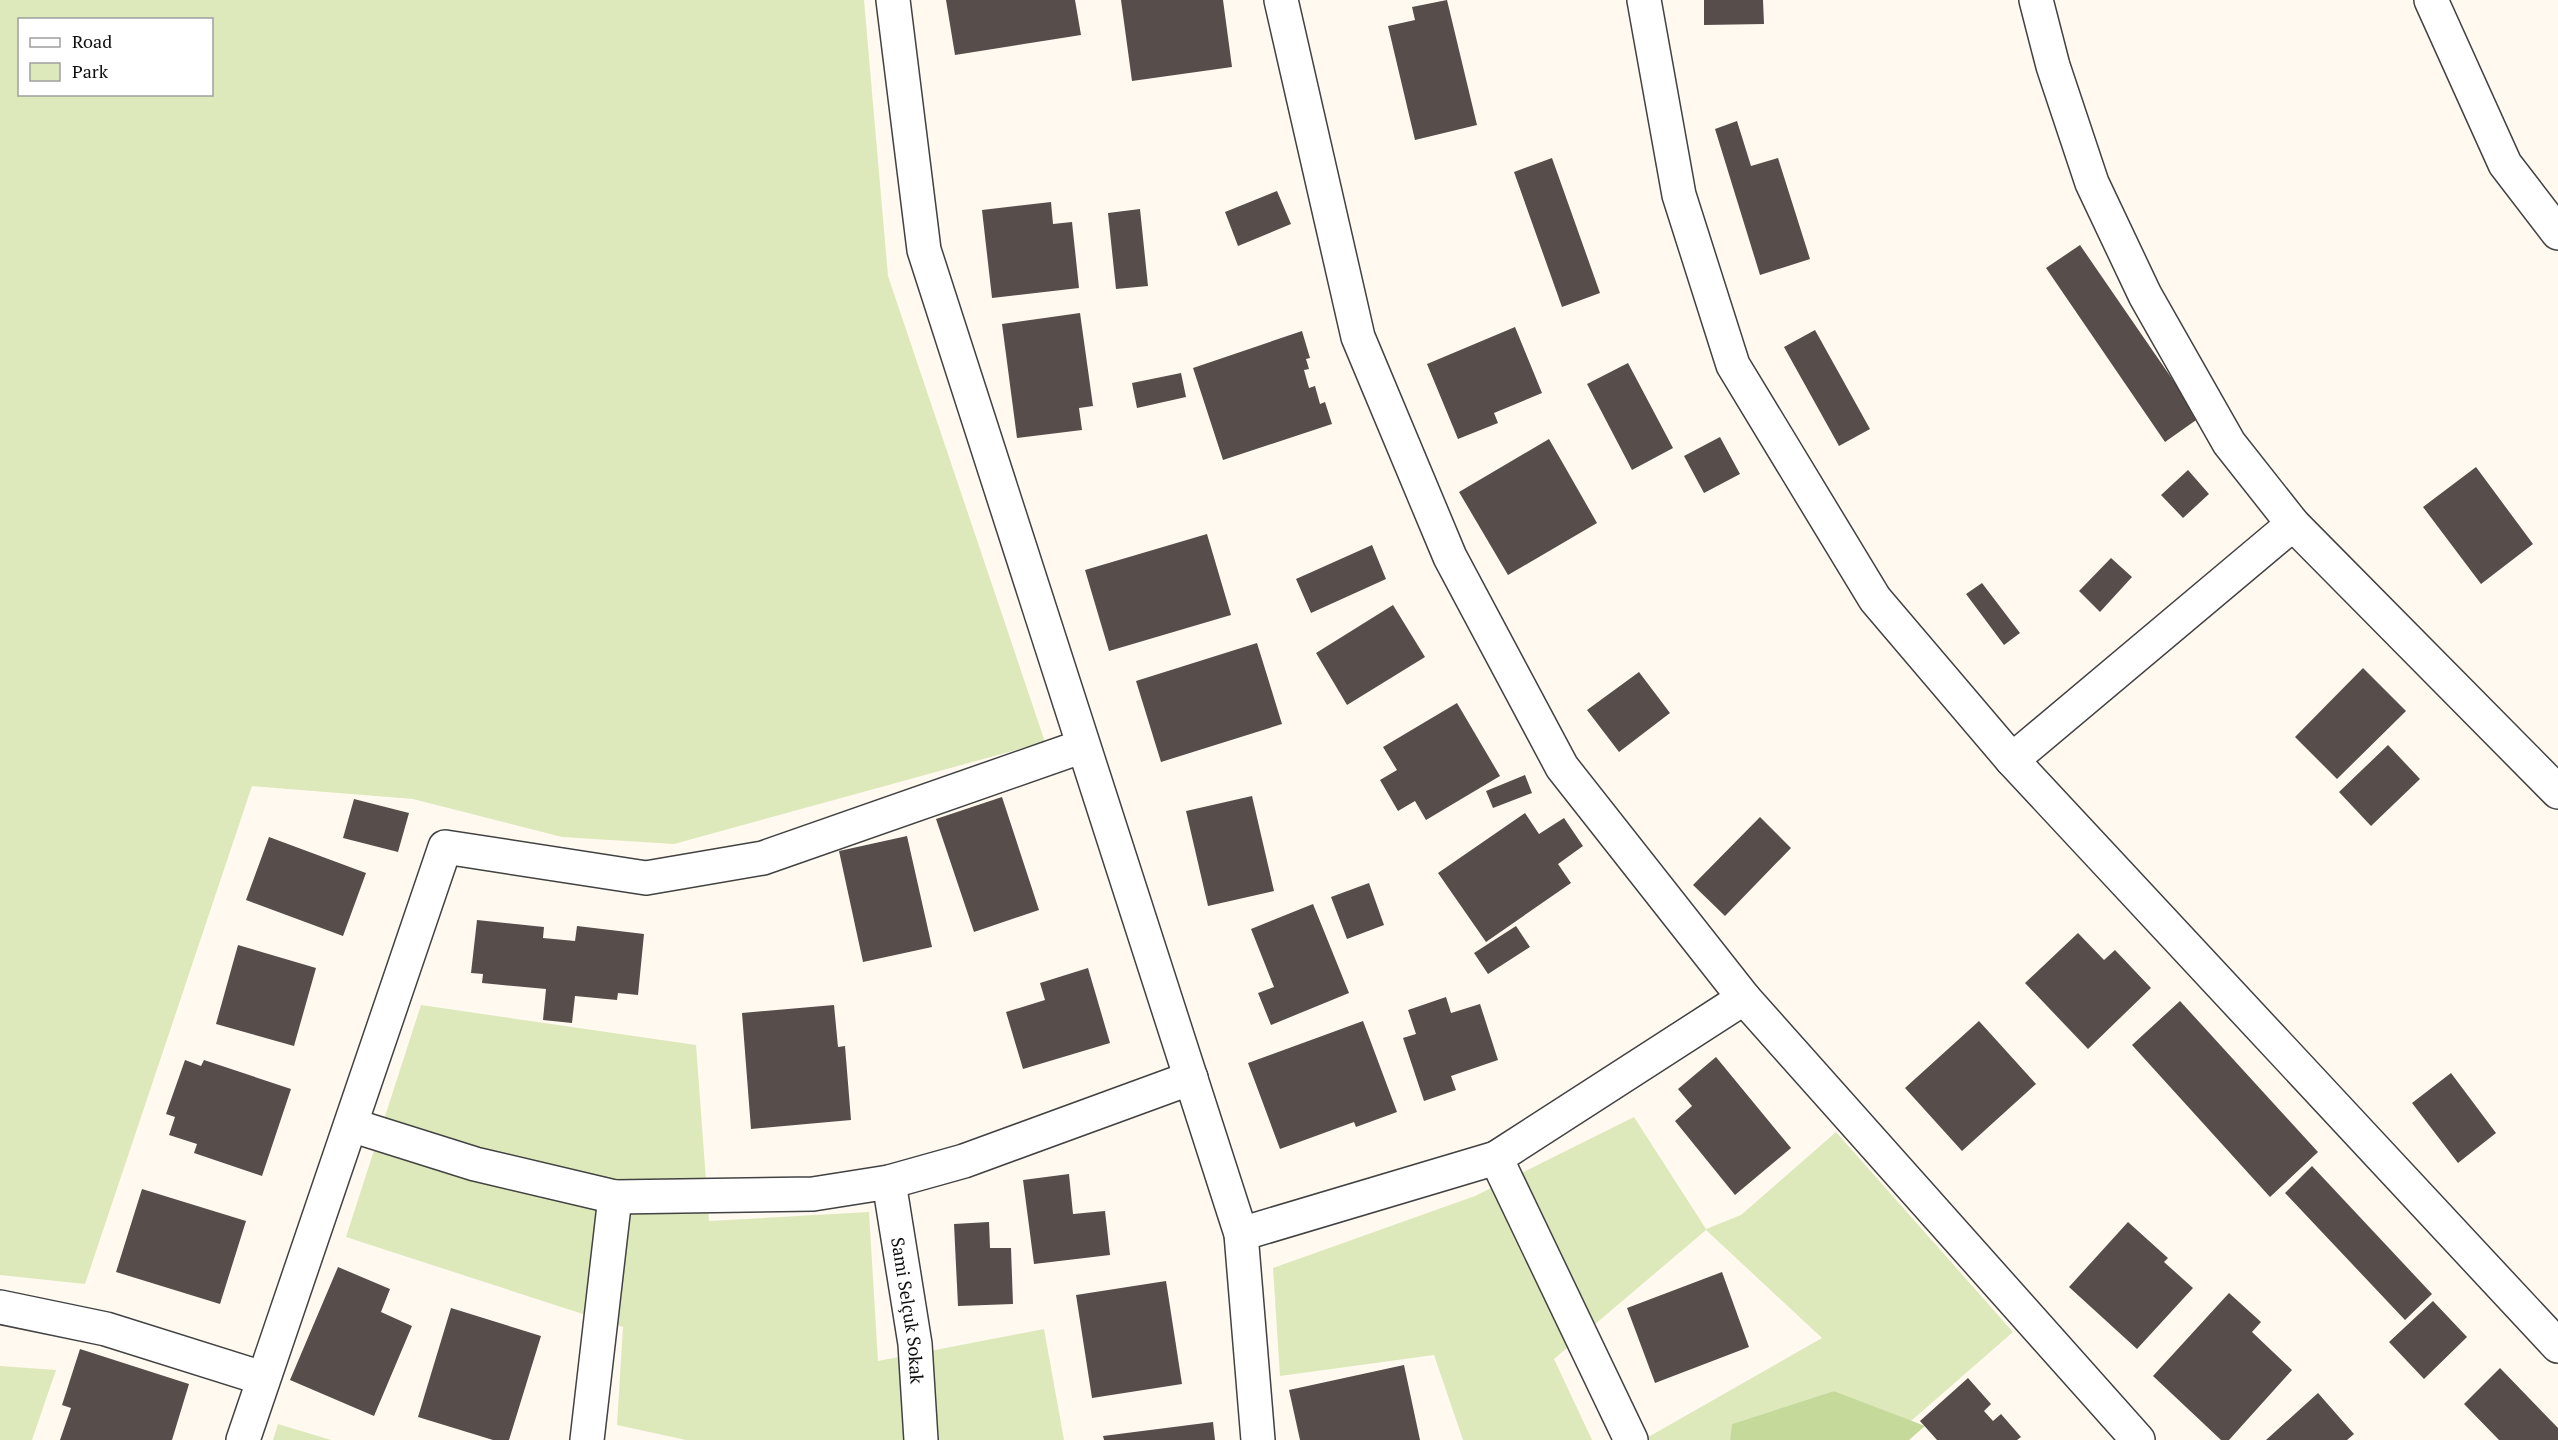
<svg xmlns="http://www.w3.org/2000/svg" width="2558" height="1440" viewBox="0 0 2558 1440" font-family="'PT Serif',serif">
<rect width="100%" height="100%" fill="#fff9f0"/>
<path fill="#dde9ba" fill-rule="evenodd" d="M0,0H864L888,276L1045,742L674,844L562,837L413,799L252,786L85,1284L0,1275ZM20,20H212V94H20Z
M421,1005L696,1045L709,1221L869,1212L878,1361L1044,1329L1064,1440H686L617,1425L623,1327L346,1237Z
M1634,1117L1706,1229L1741,1215L1836,1132L2013,1332L1911,1421L1834,1391L1732,1424L1730,1440H1643L1822,1338L1706,1230L1554,1359L1592,1440H1463L1434,1355L1280,1376L1273,1268L1475,1196Z
M0,1366L56,1370L32,1440H0Z
M278,1424L331,1440H273Z"/>
<path fill="#c5d99a" d="M1834,1391L1925,1426L1909,1440H1730L1732,1424Z"/>
<path fill="#574d4b" d="M946,0H1075L1081,35L955,55Z
M1121,0H1223L1232,67L1132,81Z
M1447,0L1477,125L1415,140L1388,26L1415,20L1412,7Z
M1704,0H1763L1764,24L1704,25Z
M1737,121L1751,166L1778,158L1810,259L1760,275L1715,129Z
M1552,158L1600,293L1562,307L1514,172Z
M1277,191L1291,224L1238,246L1225,212Z
M1051,202L1053,224L1072,222L1079,288L992,298L982,210Z
M1140,209L1148,286L1116,289L1108,213Z
M2080,245L2199,418L2165,442L2046,268Z
M1080,313L1093,406L1079,408L1082,430L1017,438L1002,324Z
M1515,327L1542,393L1494,413L1498,423L1458,439L1427,364Z
M1815,330L1870,429L1839,446L1784,347Z
M1302,331L1310,358L1306,359L1309,369L1304,370L1309,388L1315,386L1320,404L1325,402L1332,424L1223,460L1193,368Z
M1628,363L1673,448L1632,470L1587,384Z
M1181,373L1186,397L1137,408L1132,383Z
M1720,437L1740,474L1704,493L1684,456Z
M1549,439L1597,523L1508,575L1459,492Z
M2476,467L2533,544L2481,584L2423,507Z
M2188,470L2209,494L2183,518L2161,495Z
M1207,534L1231,615L1109,651L1085,570Z
M1372,545L1386,579L1311,613L1296,579Z
M2111,558L2132,577L2100,612L2079,591Z
M1982,583L2020,633L2004,645L1966,594Z
M1393,605L1425,657L1347,705L1316,653Z
M1257,643L1282,724L1161,762L1136,681Z
M2363,668L2406,711L2337,779L2295,737Z
M1639,672L1670,713L1619,752L1587,710Z
M1457,703L1500,776L1426,820L1415,801L1398,811L1380,780L1397,770L1383,747Z
M2388,745L2420,779L2371,826L2339,792Z
M1525,775L1532,793L1493,808L1486,791Z
M1252,796L1274,891L1208,906L1186,811Z
M1002,797L1039,910L974,932L936,819Z
M354,799L409,813L398,852L343,838Z
M1525,813L1539,834L1564,818L1583,846L1558,864L1571,883L1486,942L1438,873Z
M1760,817L1791,848L1725,916L1693,885Z
M907,836L932,947L863,962L839,851Z
M269,837L366,873L343,936L246,900Z
M1369,883L1384,925L1347,939L1331,897Z
M1313,904L1349,993L1271,1025L1258,993L1274,987L1251,929Z
M477,920L544,927L543,938L575,941L577,926L644,934L638,995L618,993L617,1000L575,996L572,1023L543,1020L546,989L482,983L483,974L471,973Z
M1516,926L1530,947L1488,974L1474,953Z
M2078,933L2104,960L2115,950L2151,988L2088,1049L2025,983Z
M238,945L316,968L294,1046L216,1024Z
M1088,968L1110,1043L1023,1069L1006,1012L1045,1000L1040,983Z
M1446,997L1451,1013L1480,1004L1498,1060L1451,1076L1456,1090L1424,1101L1403,1038L1416,1034L1408,1010Z
M2180,1001L2318,1152L2270,1197L2132,1045Z
M834,1005L838,1047L845,1046L851,1120L751,1129L742,1013Z
M1363,1021L1397,1112L1356,1127L1354,1122L1280,1149L1248,1063Z
M1979,1021L2036,1084L1962,1151L1905,1088Z
M1716,1057L1791,1148L1735,1195L1675,1121L1692,1106L1678,1089Z
M185,1060L201,1066L204,1060L291,1089L262,1176L194,1153L197,1144L169,1135L175,1117L166,1114Z
M2451,1073L2496,1133L2458,1163L2412,1103Z
M2312,1166L2432,1294L2405,1320L2285,1193Z
M1069,1174L1073,1214L1105,1211L1110,1255L1034,1264L1023,1180Z
M142,1189L246,1221L220,1304L116,1272Z
M989,1222L990,1248H1011L1013,1304L958,1306L954,1224Z
M2128,1222L2168,1258L2164,1262L2193,1288L2137,1349L2069,1287Z
M338,1267L390,1289L381,1312L412,1326L374,1416L290,1380Z
M1722,1272L1749,1347L1655,1383L1627,1308Z
M1166,1281L1182,1384L1092,1398L1076,1295Z
M2229,1293L2261,1322L2252,1332L2292,1370L2229,1440H2221L2153,1376Z
M2433,1301L2467,1337L2424,1379L2389,1342Z
M451,1308L541,1336L509,1440H493L418,1417Z
M80,1349L189,1384L172,1440H60L71,1408L62,1405Z
M1404,1365L1420,1440H1300L1289,1390Z
M2500,1368L2558,1428V1440H2499L2464,1404Z
M1968,1378L1991,1404L1984,1411L1993,1421L2001,1414L2021,1437L2017,1440H1937L1920,1421Z
M2318,1393L2354,1434L2347,1440H2266Z
M1213,1422L1215,1440H1104L1103,1436Z"/>
<g fill="none" stroke-linecap="round" stroke-linejoin="round">
<defs>
<g id="minor">
<path d="M893,0L924,250L1241,1234L1258,1440"/>
<path d="M1281,0L1358,337L1450,557L1562,767L1744,998L2138,1440"/>
<path d="M1644,0L1679,195L1733,365L1875,599L2012,760L2558,1346"/>
<path d="M2036,0L2053,66L2092,183L2145,295L2229,443L2293,524L2558,792"/>
<path d="M2431,0L2505,164L2558,233"/>
<path d="M2012,760L2293,524"/>
<path d="M351,1125L475,1164L615,1197L813,1194L889,1182L964,1161L1191,1078"/>
<path d="M1496,1158L1631,1440"/>
<path id="s1" d="M889,1182L915,1344L921,1440"/>
<path d="M1241,1234L1496,1158L1744,998"/>
<path d="M0,1307L106,1329L262,1378"/>
<path d="M243,1440L445,847L646,878L763,858L1083,746"/>
<path d="M587,1440L615,1197"/>
</g>
</defs>
<use href="#minor" stroke="#424242" stroke-width="36"/>
<use href="#minor" stroke="#fff" stroke-width="33"/>
</g>
<g text-anchor="middle" dominant-baseline="central" stroke-width="6" stroke-linejoin="round" paint-order="stroke">
<g font-size="18" fill="#0f0f0f" stroke="#fff">
<text stroke="none"><textPath href="#s1" startOffset="130">Sami Selçuk Sokak</textPath></text>
</g>
</g>
<rect x="18" y="18" width="195" height="78" fill="#ffffff" stroke="#9f9f9f" stroke-width="1.5"/>
<rect x="30" y="38" width="30" height="9" fill="#ffffff" stroke="#9f9f9f" stroke-width="1.5"/>
<text x="72" y="48" font-size="18" fill="#0f0f0f">Road</text>
<rect x="30" y="63" width="30" height="18" fill="#dde9ba" stroke="#9f9f9f" stroke-width="1.5"/>
<text x="72" y="78" font-size="18" fill="#0f0f0f">Park</text>
</svg>
